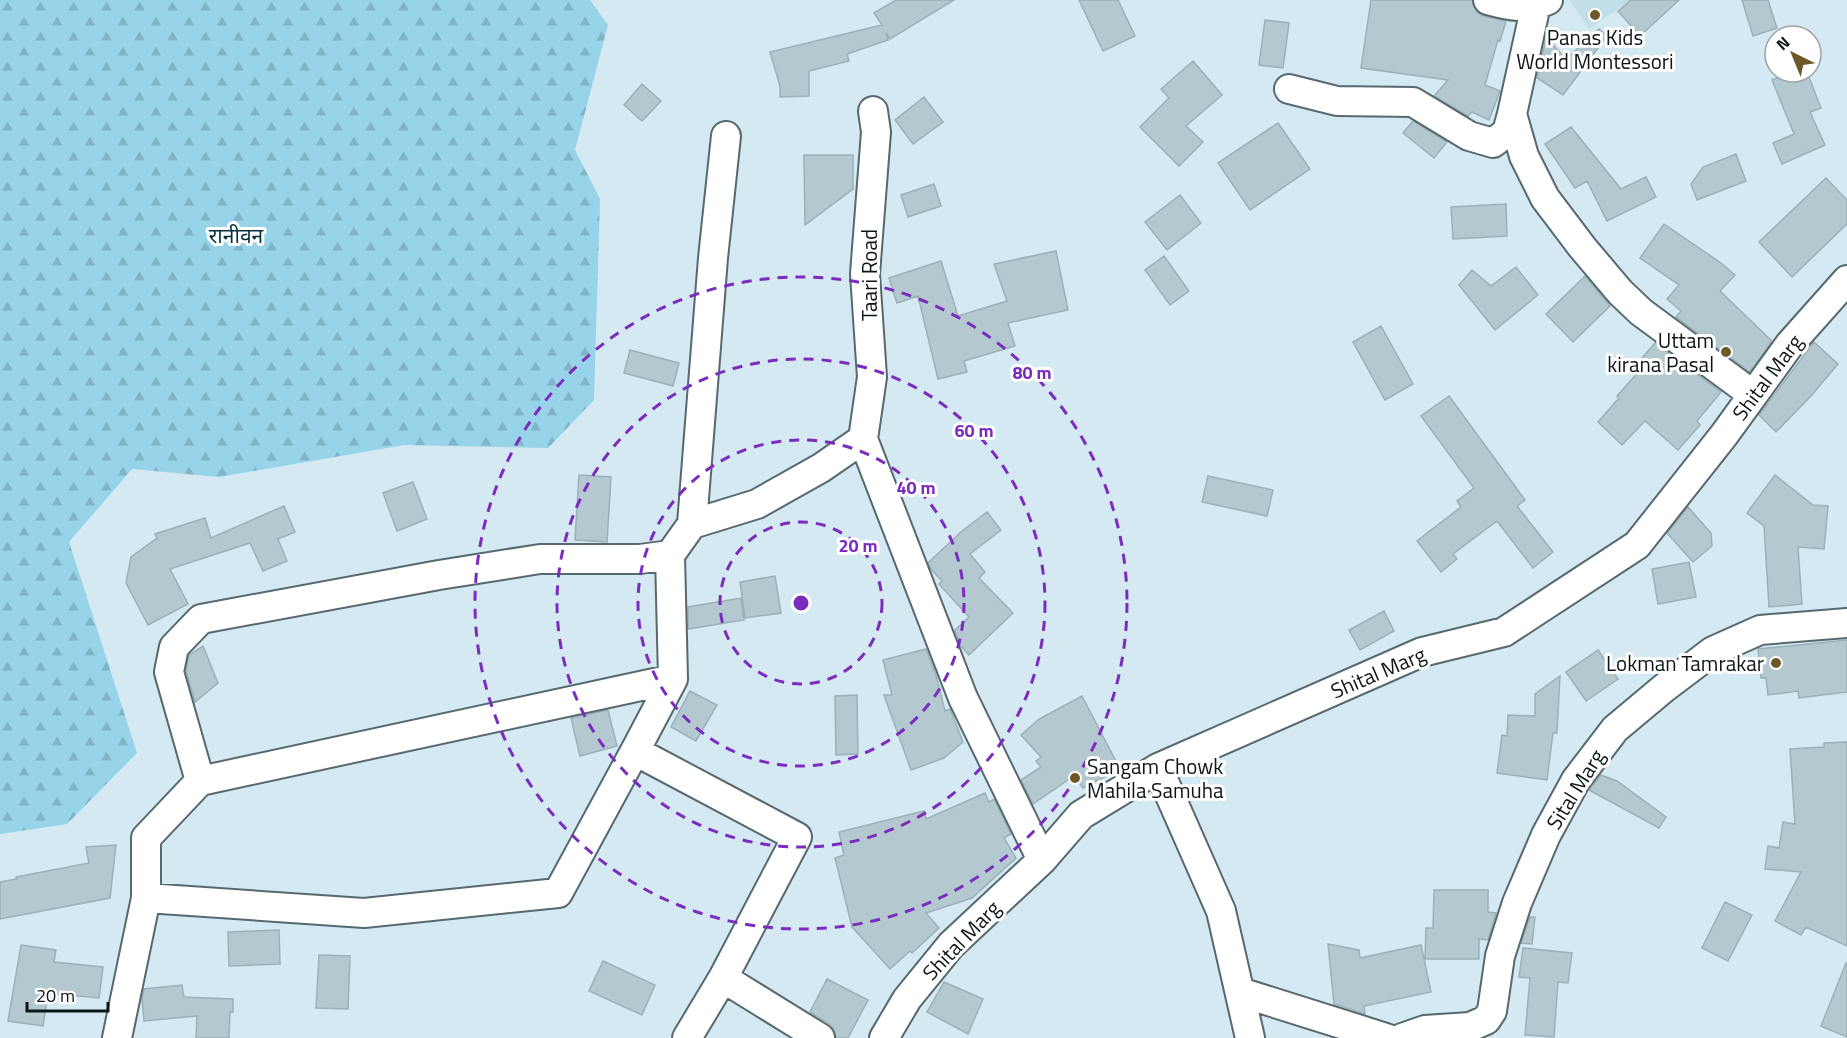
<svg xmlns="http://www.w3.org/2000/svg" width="1847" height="1038" viewBox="0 0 1847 1038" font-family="'Titillium Web','Noto Sans Devanagari',sans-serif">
<defs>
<pattern id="forest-firs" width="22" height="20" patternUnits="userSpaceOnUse" patternTransform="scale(1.5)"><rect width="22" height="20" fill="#97d3e9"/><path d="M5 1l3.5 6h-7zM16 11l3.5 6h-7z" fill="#81b4c7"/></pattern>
</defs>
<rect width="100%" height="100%" fill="#d4e9f2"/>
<path fill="#c1dee9" d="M1570,0H1631L1589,29Z"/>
<path fill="url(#forest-firs)" d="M0,0H590L608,25L575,150L600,199L594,400L548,448L404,445L219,477L132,469L69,542L137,753L67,824L0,834Z"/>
<path fill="#b3c8cf" stroke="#9cb0b7" stroke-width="1.5" d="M896,0H954L890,39L886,33L888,40L847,54L849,61L809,71V96L780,97V86L770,52L882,25L874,13Z
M1079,0H1118L1135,36L1103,51Z
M1371,0H1472L1477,12L1484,16L1506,21L1500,41L1498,40L1485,85L1500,91L1489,120L1472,112L1468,116L1434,96L1448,80L1361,68Z
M1631,0H1679L1640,36L1618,11Z
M1742,0H1768L1777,28L1753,36Z
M1265,20L1289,23L1283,68L1259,65Z
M1599,29L1607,36L1563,95L1537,78L1546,37L1566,59Z
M1193,61L1222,95L1186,126L1203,142L1179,166L1140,127L1169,98L1161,89Z
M1790,72H1807L1821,108L1810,112L1825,145L1782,164L1773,143L1794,134L1772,80Z
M642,84L661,101L642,121L624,105Z
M924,97L943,122L913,144L895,120Z
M1413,121L1447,142L1434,158L1403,133Z
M1278,123L1310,169L1250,210L1218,163Z
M1571,127L1621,189L1646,177L1656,197L1607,221L1587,181L1575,188L1545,144Z
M1736,154L1746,181L1697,200L1691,184L1703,167Z
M804,155H853V189L805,225Z
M1826,178L1847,200V224L1792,277L1759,242Z
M934,184L941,206L908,217L901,195Z
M1180,195L1201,223L1167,250L1145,222Z
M1506,204L1507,236L1453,239L1451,207Z
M1664,224L1721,263L1735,275L1720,291L1772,341L1750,372L1676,317L1681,311L1667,299L1679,285L1640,258Z
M1056,251L1068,310L1008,323L1015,346L964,361L967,372L938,379L918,296L897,303L889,278L941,261L958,316L1007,301L994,264Z
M1164,256L1189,291L1170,305L1145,270Z
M1516,267L1538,295L1495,330L1459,285L1472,270L1491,286Z
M1585,276L1610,306L1573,342L1546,314Z
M1381,326L1413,384L1385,400L1353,342Z
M1814,342L1838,364L1811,396L1776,432L1759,415Z
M1655,343L1721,392L1697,421L1700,425L1678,450L1645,421L1622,445L1598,422L1619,398L1617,396L1641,369L1636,365Z
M630,350L679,363L673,386L624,373Z
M1449,396L1525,500L1517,506L1553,552L1533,568L1497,521L1453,554L1457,559L1441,572L1417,541L1461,507L1457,501L1474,488L1421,416Z
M579,475L611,477L607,542L575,540Z
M1775,475L1813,505L1828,506L1824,549L1798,547L1802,604L1769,607L1764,526L1747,513Z
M1208,476L1273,490L1267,516L1202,502Z
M413,482L427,519L397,531L383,493Z
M284,506L295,532L278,539L287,561L263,571L250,543L170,569L188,604L148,625L126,583L131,557L157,538L155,534L205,518L211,538Z
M1688,507L1711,533L1712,546L1693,562L1667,533Z
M987,512L1001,530L970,554L985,572L979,578L1013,613L969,655L960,645L955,630L969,617L939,584L942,581L931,569L928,563L962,531Z
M1689,562L1696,597L1658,604L1652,569Z
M775,576L781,613L745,618L740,582Z
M741,598L744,620L688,629V607Z
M1384,611L1394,631L1360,650L1349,630Z
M1847,640V692L1799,698L1798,691L1768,695L1766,678H1761L1758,649Z
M203,646L218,683L195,702L186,671L189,655Z
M926,649L936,675L945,711L950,709L963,742L944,758L911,770L884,695H892L883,660Z
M1598,650L1618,679L1586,701L1566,672Z
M1560,676L1557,733H1553L1547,780L1497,773L1502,735L1507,736L1508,715L1535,716V694Z
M690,691L717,705L696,741L671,727Z
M857,695L858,754L836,755L835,696Z
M1082,696L1120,769L1083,788L1074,776L1033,804L1021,780L1041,767L1036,761L1041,757L1021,735L1039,719Z
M608,710L617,746L580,756L571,718Z
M1847,742V946L1806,927L1801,935L1775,921L1801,872L1765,869L1768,846L1779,848L1783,822L1795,824L1790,749L1824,747V743Z
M1601,775L1617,781L1666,817L1659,828L1589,790Z
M985,793L989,802L994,799L1011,834L1004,838L1016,858L972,898L926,913L939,928L912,953L910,951L890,969L852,927L835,858L844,855L839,832L924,811L926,819Z
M116,845L110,898L0,919V882L17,879L16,877L89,863L86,847Z
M1434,890H1488V912L1496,913L1488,940L1479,939V959H1425L1426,928H1433Z
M1725,902L1752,915L1728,961L1702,948Z
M1530,917H1535L1532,944L1521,943Z
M279,930L280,964L229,966L228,932Z
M1328,944L1359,950L1360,958L1421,945L1431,992L1364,1006L1365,1014L1334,1004Z
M21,945L56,950L54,962L103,967L99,998L48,993L43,1026L8,1021Z
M1523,948L1572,953L1568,983L1558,982L1554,1037L1525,1035L1530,978L1519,977Z
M319,955L350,956L348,1009L316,1008Z
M603,961L655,985L642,1015L589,991Z
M1846,963H1847V1037L1821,1026Z
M827,979L868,1000L848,1038H836L834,1030L829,1024L810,1012Z
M944,982L983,999L968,1034L927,1012Z
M182,985L184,997L233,999V1012H230L229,1038H196L197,1016L144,1021L142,998L144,989Z"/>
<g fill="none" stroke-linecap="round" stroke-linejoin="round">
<defs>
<path id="minor" d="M1488,0C1509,6 1527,10 1548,0
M1537,0L1512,114L1524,156L1545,198L1582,247L1620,292L1641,312L1752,394
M1289,89L1337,101L1413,102L1469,136L1493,143L1507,132L1512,114
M863,439L963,698L1042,860
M863,439L872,377L865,274L876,132L873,111
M692,524L757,504L821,468L863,439
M670,555L692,524L713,258L726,136
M1158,768L1221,911L1250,1038
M200,781L673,679
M146,898L364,913L558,893L635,751
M723,978L820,1038
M1240,992L1386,1038
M117,1038L146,898V838L200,781L169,672L174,647L201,619L439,575L540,559H640L670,555L673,679L635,751L797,837L723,978L687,1038
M884,1038L907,999L951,945L1042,860L1081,815L1158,768L1422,652L1504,632L1637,545L1724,435L1790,344L1847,280
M1402,1038L1425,1030L1470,1027L1486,1020L1492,1011L1500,956L1517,903L1546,835L1576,780L1615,729L1664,688L1713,651L1760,630L1847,623"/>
</defs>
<use href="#minor" stroke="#566970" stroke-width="32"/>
<use href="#minor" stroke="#fff" stroke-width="28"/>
</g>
<g fill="none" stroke="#7b2cbf" stroke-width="3" stroke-dasharray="10 8">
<circle cx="801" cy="603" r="81"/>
<circle cx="801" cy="603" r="163"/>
<circle cx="801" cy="603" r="244"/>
<circle cx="801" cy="603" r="326"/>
</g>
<g fill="#6e5828" stroke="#fff" stroke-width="2">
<circle cx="1595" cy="15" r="6"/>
<circle cx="1726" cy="352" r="6"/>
<circle cx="1776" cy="663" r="6"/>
<circle cx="1075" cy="778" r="6"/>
</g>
<g text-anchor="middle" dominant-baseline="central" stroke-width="6" stroke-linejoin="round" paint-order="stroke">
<g font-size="21" fill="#0d1518" stroke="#fff" text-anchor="end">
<text x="1595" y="37" text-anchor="middle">Panas Kids<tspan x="1595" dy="24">World Montessori</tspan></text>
<text x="1714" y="340">Uttam<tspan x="1714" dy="24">kirana Pasal</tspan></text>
<text x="1764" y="663">Lokman Tamrakar</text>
<text x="1087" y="766" text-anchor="start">Sangam Chowk<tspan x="1087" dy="24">Mahila Samuha</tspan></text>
</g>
<g font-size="21" fill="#032f3c" stroke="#fff">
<text x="236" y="235">रानीवन</text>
</g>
<g font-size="21" fill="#0d1518" stroke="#fff">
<text transform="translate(869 275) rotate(-90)">Taari Road</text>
<text transform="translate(1767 377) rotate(-53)">Shital Marg</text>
<text transform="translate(1378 672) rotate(-23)">Shital Marg</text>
<text transform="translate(1575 789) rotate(-58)">Sital Marg</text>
<text transform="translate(961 940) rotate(-46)">Shital Marg</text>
</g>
</g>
<circle cx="801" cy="603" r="9" fill="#7b2cbf" stroke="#fff" stroke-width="3"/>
<g font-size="18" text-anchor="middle" font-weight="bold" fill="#7b2cbf" stroke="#fff" stroke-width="6" stroke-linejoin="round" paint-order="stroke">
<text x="1032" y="379">80 m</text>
<text x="974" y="437">60 m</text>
<text x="916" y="494">40 m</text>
<text x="858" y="552">20 m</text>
</g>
<g transform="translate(1793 54) rotate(317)"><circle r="28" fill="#ffffff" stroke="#9ea1a3" stroke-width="1.5"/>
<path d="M0-4.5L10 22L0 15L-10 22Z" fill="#6e5828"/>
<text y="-9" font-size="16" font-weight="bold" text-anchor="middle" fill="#0d1518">N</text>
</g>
<path d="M27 1002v9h81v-9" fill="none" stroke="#0d1518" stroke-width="3"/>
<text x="36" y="1002" font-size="18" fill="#0d1518" stroke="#ffffff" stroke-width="4.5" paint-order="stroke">20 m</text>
</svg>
